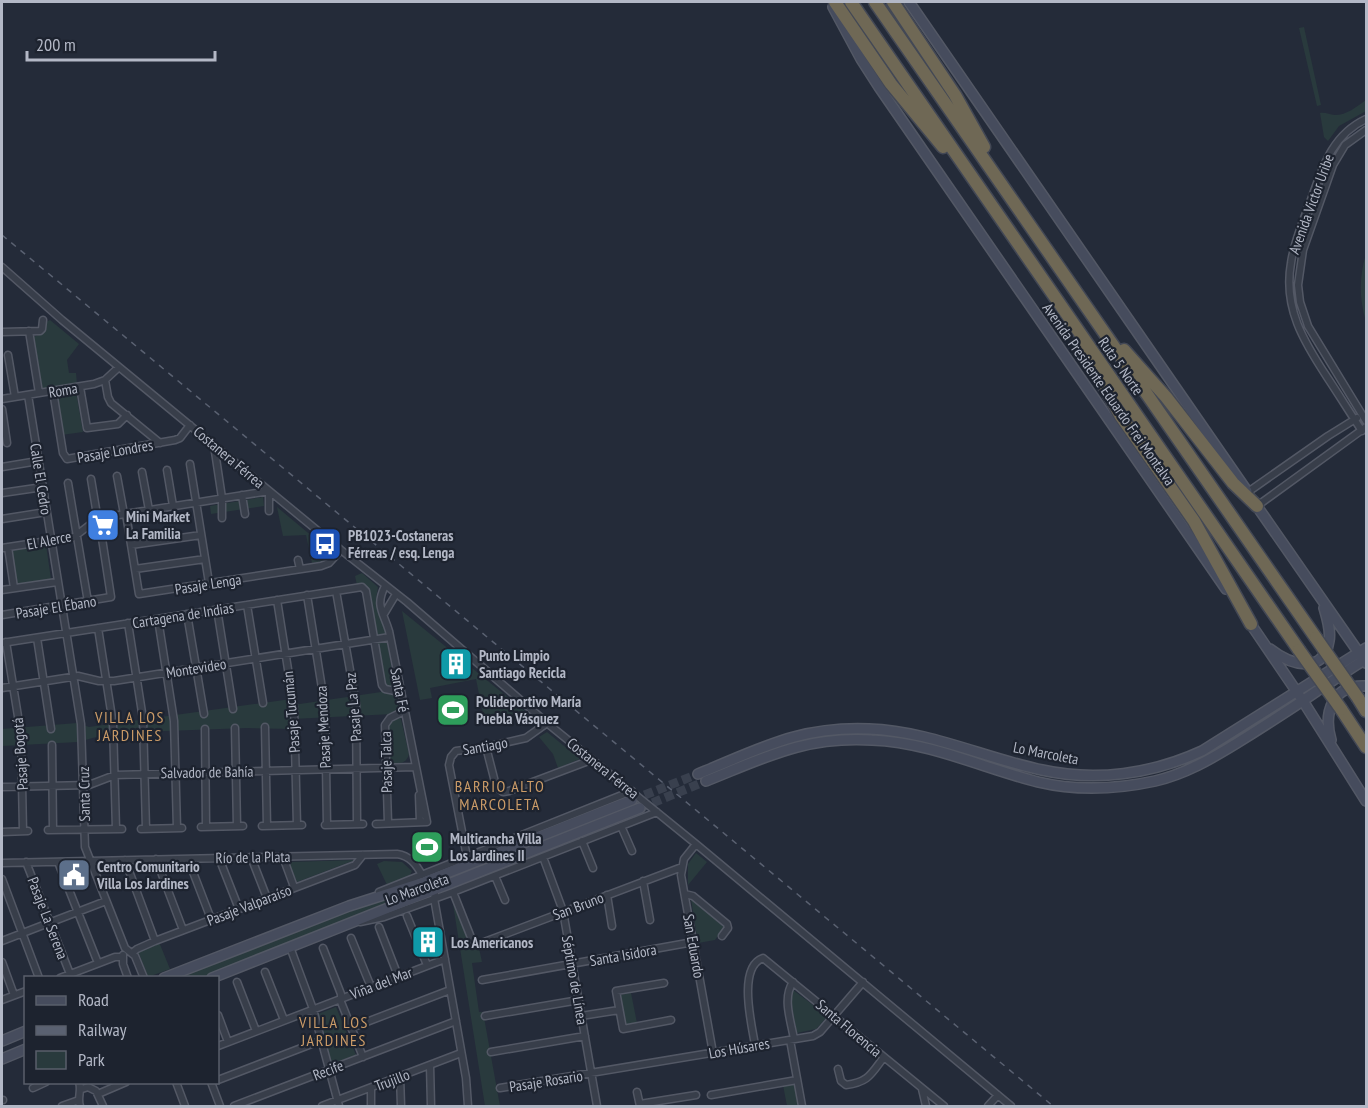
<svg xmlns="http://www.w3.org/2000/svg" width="1368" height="1108" viewBox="0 0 1368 1108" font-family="'PT Sans Narrow',sans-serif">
<rect width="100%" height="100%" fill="#242b39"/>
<path fill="#293a3d" d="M1304,27L1321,105L1317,106L1299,28Z
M1366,100V111L1339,126L1328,141L1324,137L1320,113C1326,112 1329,115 1335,115C1347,115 1356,107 1366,100Z
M1366,254V322C1359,298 1359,277 1366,254Z
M50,320L79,344L67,360L69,373H76L77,384L41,389L33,337L42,334L44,323Z
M76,392L83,432L61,435L55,395Z
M263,497L264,506L211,514L210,506Z
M277,507L331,552L323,561L312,563L306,535L283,536Z
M46,545L51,579L16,585L10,551Z
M362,573L378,587L376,599L385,631L399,711L393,714L292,719V729L247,728L111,733L78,742L2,746V729L77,723L89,727L291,699L293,705L381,692L385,684L366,586L357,585L355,576Z
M402,611L526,712L522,716L485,724L476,679L430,688L432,698L420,700Z
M400,715L409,754C406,765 399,763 390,763L387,722Z
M547,732L580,759L558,768L553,754L539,737Z
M416,840H437V854H417Z
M696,853L707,862L688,885V864Z
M355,860L297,882L288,862Z
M384,861L402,862L412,871L409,877L387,885L377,864Z
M417,885L422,892L205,977L175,978Z
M691,899L725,926L715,940L698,943Z
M453,904L472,948H479L482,962L472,963L479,1012H483L500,1106H485Z
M159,942L170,969L148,977L138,951Z
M793,990L825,1014L826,1018L816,1029L797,1033L791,1002Z
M631,993L637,1023L626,1025L620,995Z
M336,1007L356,1055L331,1064L318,1014Z
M794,1083L798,1106H787L783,1085Z"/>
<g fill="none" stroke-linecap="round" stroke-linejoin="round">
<path stroke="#39404e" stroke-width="9" stroke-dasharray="9 4.5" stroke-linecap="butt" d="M632,800L698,774
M640,808L706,781"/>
<defs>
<path id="street" d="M1366,130L1345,145L1333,165L1303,250L1298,285L1300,302L1308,326L1366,421
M2,267L62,320L341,550L407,602L547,723L696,844L1011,1106
M29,331L39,393
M2,332L40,331L42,329L43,320
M8,355L15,397
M105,380L108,397L111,403L160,443
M80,387L87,428L118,424L127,415
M53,391L63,453L67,459L175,440L180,438L190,425
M28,395L81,724L85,847L125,948L135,956L144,978
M2,399L94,384L105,380L119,367
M2,409L7,443
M1362,431C1350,413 1339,395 1327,377C1304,342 1283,308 1291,263C1294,240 1305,217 1313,194C1324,163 1334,134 1366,119
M214,445L222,498V518
M190,464L209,583
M2,467L38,461
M167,470L173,506
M142,472L149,510
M117,476L124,514
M68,483L88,602
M1248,492L1328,436L1357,418
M2,493L43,487
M242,495L245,514
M1257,506L1366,427
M269,511V491
M126,514L139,594L321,566L329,563L341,550
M2,519L46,512
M131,545L201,535
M8,547L14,588
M2,548L74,537L96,520L106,517L269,491
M298,560L300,569
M135,569L205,559
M2,590L57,582
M336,591L356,704L357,824
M307,595L325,707L327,825
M277,600L294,707L297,825
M247,605L263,703
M217,609L233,709
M187,614L204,714
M384,614L396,594
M2,615L111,597L99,519L97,515L91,479
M158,619L174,721L177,828
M128,623L143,719L146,829
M98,628L113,724L116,829
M37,638L51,729
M6,642L21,735L23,831
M2,643L362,587L366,591L382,685L385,689L400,692
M2,688L78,676L99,681H114L390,637
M265,727L267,826
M235,728L237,826
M205,729L206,827
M52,745L53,830
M486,747L496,786L503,792L509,791L591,760
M2,787L89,785L115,775L415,767
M419,795L420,822
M388,823L385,725L390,718L404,711
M376,824L427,822L389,631C383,611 375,606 385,586
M325,825L363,824
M262,826L302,825
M621,826L632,851
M201,827L243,826
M141,829L182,828
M48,830L122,829
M2,832L28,831
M582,841L593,868
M696,844L684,859L681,875L713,1053
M251,857L267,898
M283,857L294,887
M467,857L449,765L451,757L456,751L486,747L526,738L547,723
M543,857L563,911L597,1106
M219,858L239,909
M156,859L183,930
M188,859L211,919
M125,860L155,941
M26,862L70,974
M58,862L98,963
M2,863L397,854C410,856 416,864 422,875
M495,876L505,900
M2,879L39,978
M643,881L650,920
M379,892L632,791
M453,892L472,940L479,944L682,867
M435,894L434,898L466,1078L468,1106
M685,894L693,896L727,924L728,928L722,936
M607,895L612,926
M407,916L427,965
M360,922L384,917L453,892L657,812
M379,927L398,976
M351,938L371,987
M2,941L106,901
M290,947L313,1009L339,1106
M323,948L341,994V1002L363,1057
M132,953L137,949L155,941L355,865L363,855
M123,955V964L128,978
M2,962L14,995
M265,972L284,1020
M60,978L115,957H122
M482,980L693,942
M237,982L256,1031
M793,982C782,998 791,1021 794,1039
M664,983L616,991L623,1029L671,1020
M2,1000L26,991
M218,1015L228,1042
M485,1016L579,1000
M581,1016L619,1010
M351,1028L450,990
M790,1040L802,1106
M755,1045C752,1026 737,967 763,958L944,1106
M218,1046L445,959
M491,1052L585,1036
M430,1065L431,1106
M838,1069L841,1081L846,1085C869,1082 871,1074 884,1057
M400,1076L401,1106
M218,1080L322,1040
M79,1082C82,1091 77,1098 80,1106
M176,1082L185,1106
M211,1082L220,1106
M33,1088L46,1082
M371,1088V1106
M500,1088L813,1036L820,1032L863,982
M82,1089L88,1087L96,1091L103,1106
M922,1089L926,1106
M637,1092L640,1106
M98,1094L126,1082
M711,1095L797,1080
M2,1100H3
M640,1104L696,1095
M62,1106L79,1100
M234,1106L456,1021
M322,1106L461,1053
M988,1106L998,1095"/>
<path id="secondary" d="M909,2L1247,491
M833,7L861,59L879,87L1226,589
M1254,502L1366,663
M1248,620L1303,701L1366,801
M1270,649C1289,664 1324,676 1329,641C1331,630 1327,618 1324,608
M1331,740C1323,712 1333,684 1366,686
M698,774C760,749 799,726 869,729C929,731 984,758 1042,770C1096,782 1152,774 1202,751L1366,648
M706,781C766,757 805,736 872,740C929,742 983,768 1038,782C1076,791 1118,789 1155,781C1185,774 1211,759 1237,743C1264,726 1291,709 1317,691C1333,681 1349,669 1366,659
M164,978L349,906L424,882L632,800
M212,978L640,808
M2,1041L26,1031
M2,1059L26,1049"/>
<path id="highway" d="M835,2L891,84L943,147
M851,2L1299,650
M875,2L1316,638
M893,2L955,95L984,147
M1084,349L1120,415L1194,521L1251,624
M1124,350L1166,397L1233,483L1257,506
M1358,698L1366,711
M1341,709L1366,747"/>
</defs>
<use href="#street" stroke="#535865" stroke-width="9"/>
<use href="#secondary" stroke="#535865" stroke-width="12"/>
<use href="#highway" stroke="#434855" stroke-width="15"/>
<use href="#street" stroke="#383e4a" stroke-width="6"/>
<use href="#secondary" stroke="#464c5d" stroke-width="9"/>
<use href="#highway" stroke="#6f6855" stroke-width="12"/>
<path stroke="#5a6171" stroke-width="1.5" stroke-dasharray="6 6" stroke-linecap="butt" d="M2,235L1053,1106"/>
<defs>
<path id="highway-bridge" d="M1316,638L1358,698
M1299,650L1341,709"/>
</defs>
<use href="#highway-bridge" stroke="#434855" stroke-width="15" stroke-linecap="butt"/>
<use href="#highway-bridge" stroke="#6f6855" stroke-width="12"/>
</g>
<defs>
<symbol id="supermarket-square" viewBox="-11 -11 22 22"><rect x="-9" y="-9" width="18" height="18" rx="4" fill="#3f7fe0" stroke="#1d232f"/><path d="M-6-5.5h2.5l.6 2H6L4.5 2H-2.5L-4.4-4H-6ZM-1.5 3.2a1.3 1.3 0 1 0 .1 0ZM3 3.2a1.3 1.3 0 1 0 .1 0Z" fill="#fff"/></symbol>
<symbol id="bus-square" viewBox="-11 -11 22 22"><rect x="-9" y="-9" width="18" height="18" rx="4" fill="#1a4fb4" stroke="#1d232f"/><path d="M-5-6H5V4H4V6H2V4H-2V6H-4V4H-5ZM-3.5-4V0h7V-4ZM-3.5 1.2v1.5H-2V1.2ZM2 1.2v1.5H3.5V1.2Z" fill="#fff"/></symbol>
<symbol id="building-square" viewBox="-11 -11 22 22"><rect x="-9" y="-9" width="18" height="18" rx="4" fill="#0f9aa8" stroke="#1d232f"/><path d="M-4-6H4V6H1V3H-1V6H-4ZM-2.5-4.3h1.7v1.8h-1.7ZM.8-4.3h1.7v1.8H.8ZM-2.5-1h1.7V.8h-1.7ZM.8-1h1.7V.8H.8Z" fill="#fff"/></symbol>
<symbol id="stadium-square" viewBox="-11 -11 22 22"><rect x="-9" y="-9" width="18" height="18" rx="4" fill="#2e9e5b" stroke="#1d232f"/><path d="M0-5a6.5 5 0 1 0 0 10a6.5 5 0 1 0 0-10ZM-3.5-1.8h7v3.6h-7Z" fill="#fff"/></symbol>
<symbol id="civic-square" viewBox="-11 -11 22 22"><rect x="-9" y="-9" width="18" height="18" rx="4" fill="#5c6f8a" stroke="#1d232f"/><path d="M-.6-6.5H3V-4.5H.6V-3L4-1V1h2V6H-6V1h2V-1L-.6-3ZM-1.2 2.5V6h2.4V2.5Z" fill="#fff"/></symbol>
</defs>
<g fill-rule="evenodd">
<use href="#supermarket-square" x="84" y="506" width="38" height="38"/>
<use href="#bus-square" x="306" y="525" width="38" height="38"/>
<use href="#building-square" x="437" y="645" width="38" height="38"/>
<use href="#stadium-square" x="434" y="691" width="38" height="38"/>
<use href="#stadium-square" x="408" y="828" width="38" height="38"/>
<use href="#civic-square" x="55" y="856" width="38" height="38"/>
<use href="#building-square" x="409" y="923" width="38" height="38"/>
</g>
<g text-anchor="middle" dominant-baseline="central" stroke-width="4.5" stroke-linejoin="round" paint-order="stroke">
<g font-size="15" fill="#b3b8c6" stroke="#1d232f">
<text transform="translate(1311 204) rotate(-70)">Avenida Victor Uribe</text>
<text transform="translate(1121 366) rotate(55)">Ruta 5 Norte</text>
<text transform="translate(63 390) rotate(-9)">Roma</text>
<text transform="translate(1109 394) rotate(55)">Avenida Presidente Eduardo Frei Montalva</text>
<text transform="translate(115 451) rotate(-10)">Pasaje Londres</text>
<text transform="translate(229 457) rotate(40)">Costanera Férrea</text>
<text transform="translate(41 479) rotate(81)">Calle El Cedro</text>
<text transform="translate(49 540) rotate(-11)">El Alerce</text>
<text transform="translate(208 584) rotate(-9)">Pasaje Lenga</text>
<text transform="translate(56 607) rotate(-9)">Pasaje El Ébano</text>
<text transform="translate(183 615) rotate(-9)">Cartagena de Indias</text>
<text transform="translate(196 668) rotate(-9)">Montevideo</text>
<text transform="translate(400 690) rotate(79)">Santa Fé</text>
<text transform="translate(353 707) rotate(-95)">Pasaje La Paz</text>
<text transform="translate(291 712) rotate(-95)">Pasaje Tucumán</text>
<text transform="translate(323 727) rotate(-93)">Pasaje Mendoza</text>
<text transform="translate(485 746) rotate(-10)">Santiago</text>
<text transform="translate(1046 753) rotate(11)">Lo Marcoleta</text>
<text transform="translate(20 754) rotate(-94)">Pasaje Bogotá</text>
<text transform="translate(386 762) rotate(-91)">Pasaje Talca</text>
<text transform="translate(603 768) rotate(39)">Costanera Férrea</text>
<text transform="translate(207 772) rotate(-1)">Salvador de Bahía</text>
<text transform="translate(84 794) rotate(-91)">Santa Cruz</text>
<text transform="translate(253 857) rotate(-1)">Río de la Plata</text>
<text transform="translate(417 889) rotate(-20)">Lo Marcoleta</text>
<text transform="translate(249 905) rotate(-21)">Pasaje Valparaíso</text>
<text transform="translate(578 906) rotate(-21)">San Bruno</text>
<text transform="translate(48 918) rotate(69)">Pasaje La Serena</text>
<text transform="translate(694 946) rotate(80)">San Eduardo</text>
<text transform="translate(623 955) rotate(-10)">Santa Isidora</text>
<text transform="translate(575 980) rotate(80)">Séptimo de Línea</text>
<text transform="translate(381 983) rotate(-21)">Viña del Mar</text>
<text transform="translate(849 1028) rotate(40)">Santa Florencia</text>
<text transform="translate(739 1048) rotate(-10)">Los Húsares</text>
<text transform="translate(328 1070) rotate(-21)">Recife</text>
<text transform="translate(392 1080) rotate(-21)">Trujillo</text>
<text transform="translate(546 1081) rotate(-9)">Pasaje Rosario</text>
</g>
<g font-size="15" font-weight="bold" fill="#b3b8c6" stroke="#1d232f" text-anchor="start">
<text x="126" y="516">Mini Market<tspan x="126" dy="17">La Familia</tspan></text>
<text x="348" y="535">PB1023-Costaneras<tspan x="348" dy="17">Férreas / esq. Lenga</tspan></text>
<text x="479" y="655">Punto Limpio<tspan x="479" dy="17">Santiago Recicla</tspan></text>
<text x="476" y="701">Polideportivo María<tspan x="476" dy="17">Puebla Vásquez</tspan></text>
<text x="450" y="838">Multicancha Villa<tspan x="450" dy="17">Los Jardines II</tspan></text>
<text x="97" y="866">Centro Comunitario<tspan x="97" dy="17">Villa Los Jardines</tspan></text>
<text x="451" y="942">Los Americanos</text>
</g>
<g font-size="16" letter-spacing="1.5" fill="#cc9c68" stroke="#1d232f">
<text x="130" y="717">VILLA LOS<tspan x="130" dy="18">JARDINES</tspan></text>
<text x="500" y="786">BARRIO ALTO<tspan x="500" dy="18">MARCOLETA</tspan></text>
<text x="334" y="1022">VILLA LOS<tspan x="334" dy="18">JARDINES</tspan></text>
</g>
</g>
<rect width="1368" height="1108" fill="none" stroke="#b3b8c6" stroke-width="6"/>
<rect x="24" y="976" width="195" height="108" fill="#1d232f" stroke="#595f6b" stroke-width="1.5"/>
<rect x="36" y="996" width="30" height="9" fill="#464c5d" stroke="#595f6b" stroke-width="1.5"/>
<text x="78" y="1006" font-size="18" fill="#b3b8c6">Road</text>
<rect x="36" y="1026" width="30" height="9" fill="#5a6171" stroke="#595f6b" stroke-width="1.5"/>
<text x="78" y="1036" font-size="18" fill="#b3b8c6">Railway</text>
<rect x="36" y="1051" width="30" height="18" fill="#293a3d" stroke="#595f6b" stroke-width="1.5"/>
<text x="78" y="1066" font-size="18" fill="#b3b8c6">Park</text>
<path d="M27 51v9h188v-9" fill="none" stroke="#b3b8c6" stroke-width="3"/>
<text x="36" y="51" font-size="18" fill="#b3b8c6" stroke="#1d232f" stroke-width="4.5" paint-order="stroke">200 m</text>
</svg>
